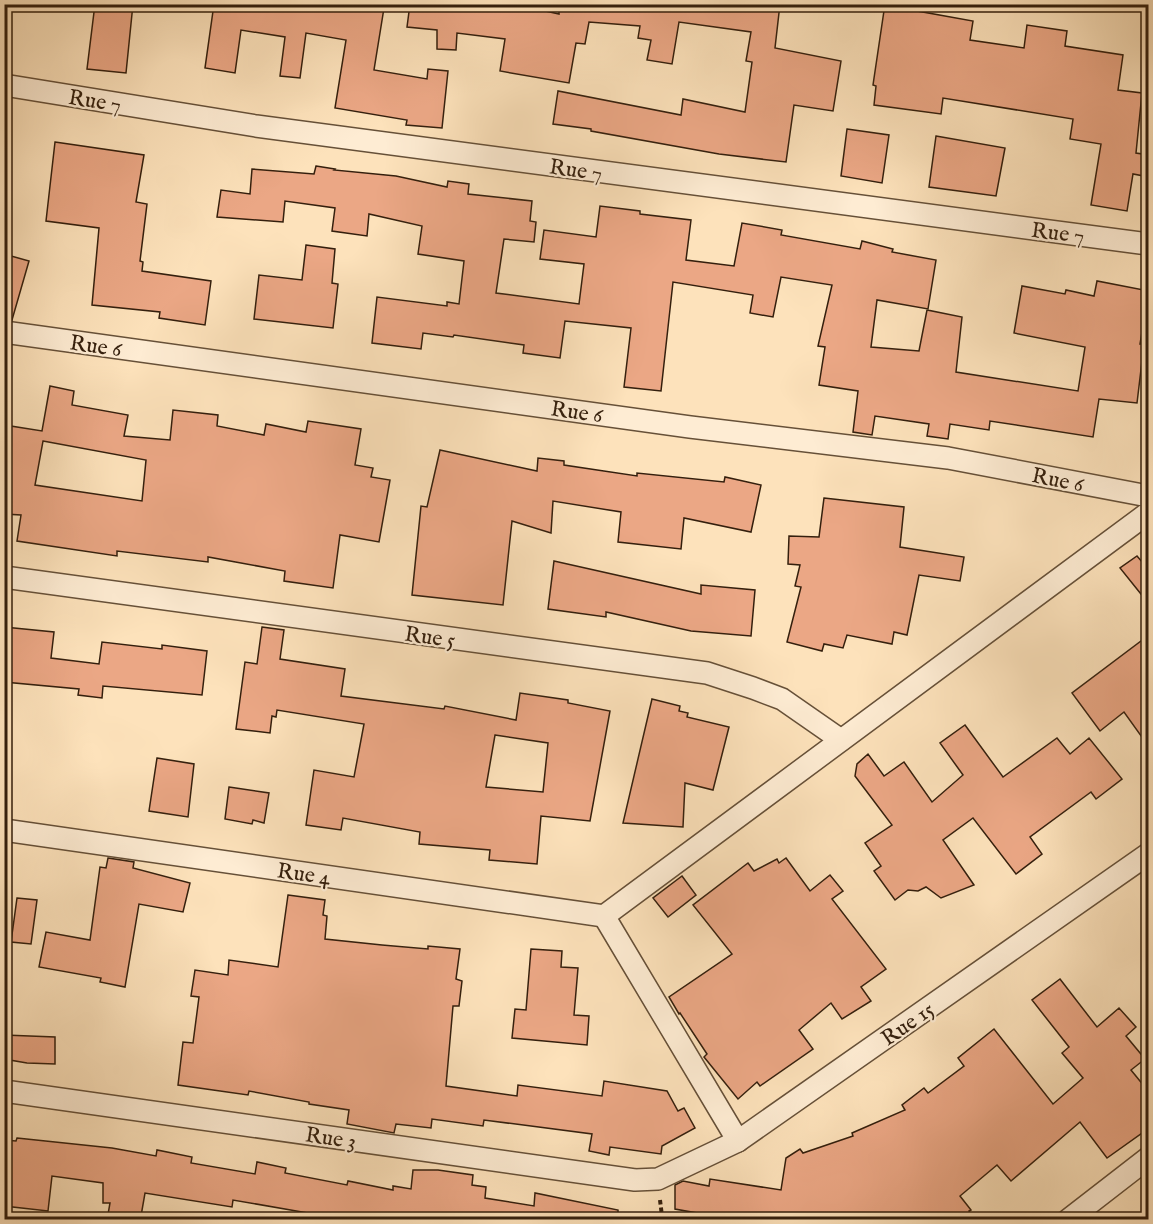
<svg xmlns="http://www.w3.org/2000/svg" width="1153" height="1224" font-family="'IM FELL English',serif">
  <rect width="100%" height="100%" fill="#fde2bb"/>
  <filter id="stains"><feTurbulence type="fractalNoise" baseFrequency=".00333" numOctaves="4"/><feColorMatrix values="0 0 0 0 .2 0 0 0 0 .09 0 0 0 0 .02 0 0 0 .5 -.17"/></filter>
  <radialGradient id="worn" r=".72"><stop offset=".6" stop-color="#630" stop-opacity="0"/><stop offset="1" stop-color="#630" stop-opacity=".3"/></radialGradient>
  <!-- building -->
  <g fill="#eba785" stroke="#341f0d" stroke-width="1.5" fill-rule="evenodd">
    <path d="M95,4H133L126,73L87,69Z"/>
    <path d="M214,4H361V6L384,8L374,70L427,79L428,69L448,71L442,128L406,125L407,120L335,108L346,40L306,33L300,78L280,76L285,37L241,30L235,73L205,68Z"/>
    <path d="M410,4H514L559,14V4H780L775,48L841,61L833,111L794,105L786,162L719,154L591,131V129L553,124L558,91L681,115L683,99L745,112L752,62L746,61L751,32L679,22L672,64L647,60L651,40L638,38L640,26L589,22L585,44L576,43L569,83L500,71L505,39L457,33L456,50L437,49V30L407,27Z"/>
    <path d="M885,4H912V10L973,21L970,40L1024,48L1027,25L1067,31L1065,46L1123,55L1118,90L1142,93L1136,153L1149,155V177L1133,174L1127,211L1091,205L1101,144L1070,139L1073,119L943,98L941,114L874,105L876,86L873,85Z"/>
    <path d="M847,129L889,135L882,183L841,176Z"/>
    <path d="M936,136L1005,148L996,196L929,187Z"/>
    <path d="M55,142L144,155L136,202L147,204L140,261L143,262L142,271L211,281L205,325L159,318L160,312L92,305L99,228L46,221Z"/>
    <path d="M316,166L335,169L334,170L396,176L447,187L448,181L469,184L468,194L532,201L530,221L536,222L534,242L504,239L496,293L579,304L584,264L540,259L544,230L596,237L600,206L640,211V214L691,220L686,260L734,266L742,223L782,230L781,235L860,249L862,241L893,249L892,252L936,260L928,309L877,300L871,347L919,351L927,310L962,317L956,372L1078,391L1085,347L1014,333L1022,286L1065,294L1066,290L1094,296L1097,281L1149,291L1140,344H1144L1137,403L1099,399L1093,437L990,421L989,430L950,424L948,439L927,436L929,424L875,416L872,435L853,432L858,391L819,385L825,347L818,346L832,285L781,277L773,317L750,313L753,295L673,282L661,391L624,387L631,328L565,321L560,358L523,353L524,345L454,335L453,337L423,333L421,349L372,343L377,297L447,306V302L459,304L464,261L418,254L422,226L369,214L367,236L332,231L335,208L285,201L283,222L217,217L221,190L250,194L252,169L314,174Z"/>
    <path d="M306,245L335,249L332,283L338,284L333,328L254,319L259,275L302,280Z"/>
    <path d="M4,254L29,261L12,320L4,319Z"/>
    <path d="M50,386L74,391L72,405L128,415L124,436L170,440L173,410L218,415L217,426L264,435L266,424L306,432L308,421L361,429L355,465L373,468L371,477L390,480L379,542L340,535L333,588L284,581L285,571L208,557V562L117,551V556L17,541L21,515L4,514V425L42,431ZM43,441L146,460L142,501L35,485Z"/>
    <path d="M440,450L537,471L538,458L564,461V465L637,476V473L724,482L725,477L761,485L751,532L684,518L681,549L618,542L621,512L553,501L551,533L512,521L503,605L412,595L421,506L427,507Z"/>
    <path d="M824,498L904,507L900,547L964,557L960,581L919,575L907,635L894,632L892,644L847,635L843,648L824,644L822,651L787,642L801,587L795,586L800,565L788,564L789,536L819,537Z"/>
    <path d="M1137,556L1149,570V604L1120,568Z"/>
    <path d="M554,561L701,594V585L755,590L751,636L691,631L606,612V617L548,609Z"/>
    <path d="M4,627L54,632L51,658L99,664L102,642L162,649V645L207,651L202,695L103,686L102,698L78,695L79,689L4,682Z"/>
    <path d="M262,627L284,630L280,659L345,669L341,696L444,709L445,706L516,720L520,693L568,700V703L610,711L590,821L541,816L537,864L489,860L490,850L419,844L420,832L343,818L341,830L306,825L314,770L354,777L364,724L277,710L276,717L272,716L270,733L236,729L245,662L257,664ZM495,735L548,743L543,792L486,787Z"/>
    <path d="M1149,635V747L1124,712L1100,731L1072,693Z"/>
    <path d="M652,699L680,706L679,711L688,713L687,717L729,727L713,790L685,783L683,827L623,823Z"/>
    <path d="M965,725L1003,777L1057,738L1070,754L1089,738L1122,779L1096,799L1091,792L1030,837L1042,854L1016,874L973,818L943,840L974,885L941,898L926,887L918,891L908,890L895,900L874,871L881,866L865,843L892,825L855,776L857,764L868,754L884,776L904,762L932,802L963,775L940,743Z"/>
    <path d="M157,758L194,764L188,817L149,811Z"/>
    <path d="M229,787L269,793L264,823L253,820L252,824L225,819Z"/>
    <path d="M108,858L134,862L133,868L190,883L183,912L139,904L125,987L100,982L101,978L39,967L46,932L90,940L100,867L106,868Z"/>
    <path d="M786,858L810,891L830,875L843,891L832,899L886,969L861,987L871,1001L842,1019L831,1003L799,1030L813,1049L760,1086L757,1082L738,1099L704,1057L707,1054L680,1013L679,1014L669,997L732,954L693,905L748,863L754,871L777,859L779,863Z"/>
    <path d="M682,876L696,895L668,917L653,898Z"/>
    <path d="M288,895L325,900L323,915L327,916L325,939L382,945L428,949V946L460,949L456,979L462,981L459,1006H453L446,1086L517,1096L518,1085L602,1096L604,1081L667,1091L678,1111L684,1108L695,1128L662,1146L661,1154L610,1147L609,1155L589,1151L592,1134L484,1120L483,1126L432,1119L431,1128L396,1124L394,1133L347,1124L349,1110L309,1104V1102L249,1091L248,1095L178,1085L183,1042L193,1043L199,997L191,996L195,970L228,975L229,960L278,967Z"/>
    <path d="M17,898L37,900L31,944L11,942Z"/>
    <path d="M531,949L562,951L561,967L578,968L574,1015L589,1016L587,1045L512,1038L515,1009L526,1010Z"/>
    <path d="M1060,979L1097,1027L1119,1008L1136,1027L1126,1036L1145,1059L1131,1070L1149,1092V1128L1107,1158L1080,1122L1011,1181L997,1165L960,1196L971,1210L969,1211L975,1220H749L703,1213V1214L675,1209V1185L683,1181L709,1186L710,1179L781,1190L786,1158L800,1149L803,1153L853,1136L852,1133L905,1110L902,1105L924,1088L928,1093L964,1066L958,1058L994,1029L1053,1104L1083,1078L1062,1053L1069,1047L1032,1000Z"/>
    <path d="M4,1035L55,1037V1064L27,1063L4,1059Z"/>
    <path d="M17,1138L112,1148L156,1156L157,1150L192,1157L191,1163L255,1174L257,1162L286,1168L285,1173L347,1185L348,1181L393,1190V1186L411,1189L413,1170H438L473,1175L472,1185L486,1187L485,1198L534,1206L535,1193L618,1210V1220H313L314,1214L233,1200L232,1207L145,1193L141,1216L129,1213L128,1220H107L110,1203H103V1183L52,1176L48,1211L4,1206V1140L16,1141Z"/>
  </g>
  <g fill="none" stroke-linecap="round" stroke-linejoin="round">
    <defs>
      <g id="minor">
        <path d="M4,85L256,126L1148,244"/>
        <path d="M4,332L690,427L948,458L1148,496"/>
        <path d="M4,577L707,673L753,688L782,699L841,740"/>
        <path d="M4,830L604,916"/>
        <path d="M604,916L1148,513"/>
        <path d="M604,916L738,1141"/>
        <path d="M4,1091L635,1180L658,1179L738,1141L1148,854"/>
        <path d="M1068,1220L1148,1158"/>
      </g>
    </defs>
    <!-- minor casing -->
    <use href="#minor" stroke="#665038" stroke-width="24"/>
    <!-- path -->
    <path stroke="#341f0d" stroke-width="4" stroke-dasharray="4.5 3" stroke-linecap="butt" d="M660,1200L662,1216L671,1220"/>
    <!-- minor -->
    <use href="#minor" stroke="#feecd3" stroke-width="21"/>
  </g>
  <g text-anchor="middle" stroke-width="4.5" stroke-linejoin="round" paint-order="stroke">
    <!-- street labels -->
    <g font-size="22" fill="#341f0d" stroke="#feecd3">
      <text transform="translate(95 100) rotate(9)" y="8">Rue 7</text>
      <text transform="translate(576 169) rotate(8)" y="8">Rue 7</text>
      <text transform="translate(1058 232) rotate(7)" y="8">Rue 7</text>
      <text transform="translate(96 345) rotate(8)" y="8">Rue 6</text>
      <text transform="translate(577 411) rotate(8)" y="8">Rue 6</text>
      <text transform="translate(1058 479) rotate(11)" y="8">Rue 6</text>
      <text transform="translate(430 636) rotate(8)" y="8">Rue 5</text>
      <text transform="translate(304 873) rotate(8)" y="8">Rue 4</text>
      <text transform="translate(907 1023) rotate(-35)" y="8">Rue 15</text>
      <text transform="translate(331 1137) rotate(8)" y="8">Rue 3</text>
    </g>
  </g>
  <!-- margin -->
  <rect width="1153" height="1224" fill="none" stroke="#fde2bb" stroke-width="24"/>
  <rect x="6" y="6" width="1141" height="1212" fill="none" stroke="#341f0d" stroke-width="3"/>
  <rect x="12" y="12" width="1129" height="1200" fill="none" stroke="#341f0d" stroke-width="1.5"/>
  <rect width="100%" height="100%" filter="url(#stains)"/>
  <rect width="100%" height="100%" fill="url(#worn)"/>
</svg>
